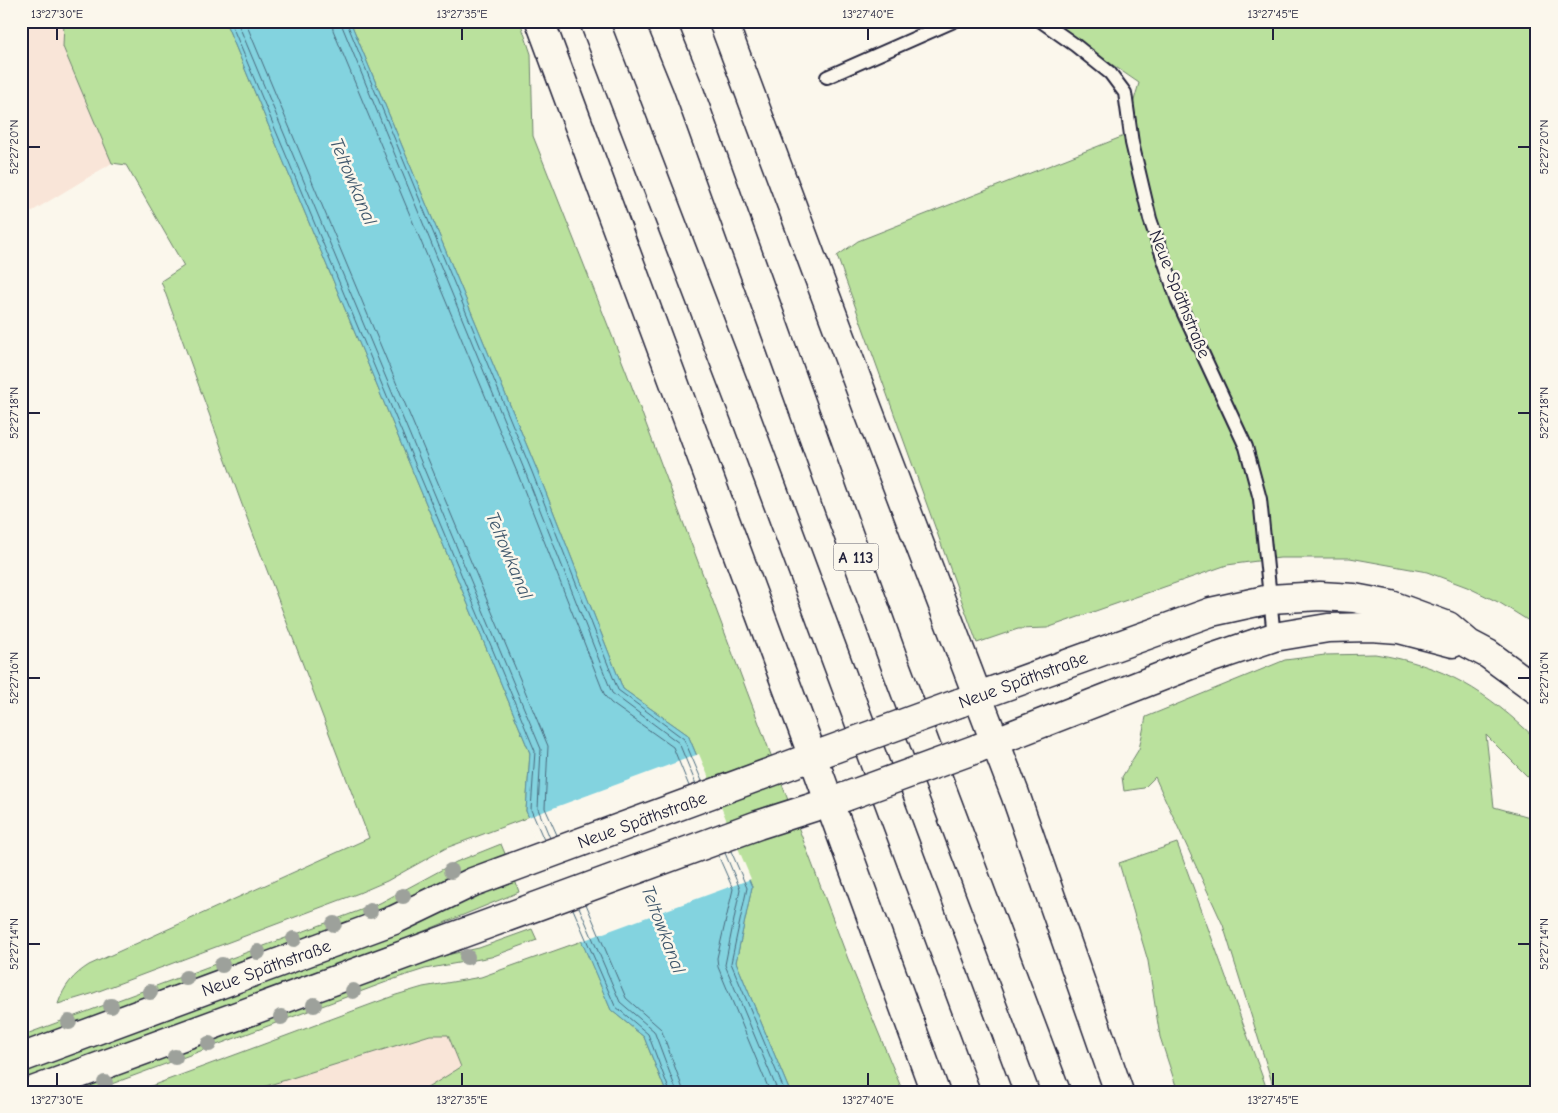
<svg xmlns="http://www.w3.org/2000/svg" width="1558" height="1113" font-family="'Comic Neue',sans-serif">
  <rect width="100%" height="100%" fill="#fbf7ec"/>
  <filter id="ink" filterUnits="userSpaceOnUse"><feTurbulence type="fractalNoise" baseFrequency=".02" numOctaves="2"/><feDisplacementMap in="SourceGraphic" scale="10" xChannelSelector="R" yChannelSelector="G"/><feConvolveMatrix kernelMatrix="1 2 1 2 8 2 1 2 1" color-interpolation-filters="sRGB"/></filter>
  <g filter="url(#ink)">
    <!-- built -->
    <g fill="#f9e5d8">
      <path d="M21,21H64L63,47L112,163L21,218Z"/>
      <path d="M430,1035H448L461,1067L422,1092H247Z"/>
    </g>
    <!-- green -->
    <g fill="#bae19d" stroke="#6e826c">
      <path d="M64,21H225L530,753L526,811L529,817L446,848L387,881L359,893L91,994L58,1004C64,986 73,975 89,965L369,838L241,502L161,281L184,266L126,165L112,163L63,47Z"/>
      <path d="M350,21H520L531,54L533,136L626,371L848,959L903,1092H790L736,962L752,887L688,735L623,689L537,470Z"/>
      <path d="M1049,21H1537V626L1500,603L1467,587L1427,572L1350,558H1280L1227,565L1047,628L1018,629L977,643L837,256L858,241L1124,136L1139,83Z"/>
      <path d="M1375,654C1445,665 1486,691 1537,740V796L1529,778L1486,735L1494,807L1537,819V1092H1275L1223,925L1155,777L1144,788L1124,791L1122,777L1139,749L1146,717L1285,660L1325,655Z"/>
      <path d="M1177,843L1268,1092H1178L1160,1037L1148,961L1119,863Z"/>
      <path d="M501,844L506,856L444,880L391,907L21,1044V1036L380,903L456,862Z"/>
      <path d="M515,880L519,892L405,939L21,1081V1071L394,934L472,895Z"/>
      <path d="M532,929L537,940L491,957L425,969L400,977L90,1092H67L428,959L479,948Z"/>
      <path d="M582,941L611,1010L644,1037L666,1092H421L461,1067L448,1035H430L247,1092H135L396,995L423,987L481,977Z"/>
    </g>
    <!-- water -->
    <path fill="#83d3df" stroke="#5c8c9d" d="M225,21H350L537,470L623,689L688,735L752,887L736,962L790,1092H666L644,1037L611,1010L526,811L530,753Z"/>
    <!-- pier -->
    <path fill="#fbf7ec" d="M699,754L751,879L579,942L526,818Z"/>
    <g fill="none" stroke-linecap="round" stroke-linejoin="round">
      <!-- shore -->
      <g stroke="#49697d" stroke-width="1">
        <path d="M230,21L535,751L531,810L544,840"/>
        <path d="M237,21L541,749L538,809L550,838"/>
        <path d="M245,21L548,746L545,808L557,835"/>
        <path d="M332,21L333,30L519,477L605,696L611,703L673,747L689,786"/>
        <path d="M340,21L526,474L612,693L679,743L696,784"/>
        <path d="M346,21L532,472L618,690L684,739L702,781"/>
        <path d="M731,851L747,888L731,963L785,1092"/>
        <path d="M725,853L740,889L725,965L778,1092"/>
        <path d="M718,855L733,889L717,958L718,967L770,1092"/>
        <path d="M586,904L626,998L661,1029L684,1092"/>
        <path d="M579,907L620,1002L654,1031L677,1092"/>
        <path d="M573,909L615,1006L648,1034L670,1092"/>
      </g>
      <defs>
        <g id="lane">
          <path d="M1041,21L1075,45L1110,73L1125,93L1132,143L1150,219L1178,301L1246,447L1260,499L1274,637"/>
          <path d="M827,77L954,21"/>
        </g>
        <g id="secondary">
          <path d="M959,703L1211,612L1270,599L1320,596L1354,598L1391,605L1448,626L1469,644L1488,654L1537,690"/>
          <path d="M976,749L1191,665L1274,637L1328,628L1371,627L1399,629L1453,643"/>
          <path d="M21,1058L394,920L473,882L825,752"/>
          <path d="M30,1092L758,825L842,798"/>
        </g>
        <g id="highway">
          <path d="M540,21L813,757L935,1092"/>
          <path d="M594,21L744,412L997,1092"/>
          <path d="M661,21L687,85L896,667L1056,1092"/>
          <path d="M723,21L869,412L1015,794L1119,1092"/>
        </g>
      </defs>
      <!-- lane casing -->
      <use href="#lane" stroke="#22223b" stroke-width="16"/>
      <!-- secondary casing -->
      <use href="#secondary" stroke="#22223b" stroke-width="31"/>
      <!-- highway casing -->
      <use href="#highway" stroke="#22223b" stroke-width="31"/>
      <!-- lane -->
      <use href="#lane" stroke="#fbf7ec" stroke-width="12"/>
      <!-- secondary -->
      <use href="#secondary" stroke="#fbf7ec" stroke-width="28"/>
      <!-- highway -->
      <use href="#highway" stroke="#fbf7ec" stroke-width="28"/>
      <defs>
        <g id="secondary-bridge">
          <path d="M825,752L959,703"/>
          <path d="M842,798L976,749"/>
        </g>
      </defs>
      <!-- secondary-bridge casing -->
      <use href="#secondary-bridge" stroke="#22223b" stroke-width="31" stroke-linecap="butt"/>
      <!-- secondary-bridge -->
      <use href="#secondary-bridge" stroke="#fbf7ec" stroke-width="28"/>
    </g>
    <!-- trees -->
    <g fill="#9da19b">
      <circle cx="451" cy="871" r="8"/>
      <circle cx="403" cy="896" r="8"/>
      <circle cx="370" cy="911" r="8"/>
      <circle cx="334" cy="924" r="8"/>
      <circle cx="294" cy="939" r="8"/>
      <circle cx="258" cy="952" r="8"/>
      <circle cx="467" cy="957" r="8"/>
      <circle cx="222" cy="965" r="8"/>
      <circle cx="186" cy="978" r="8"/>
      <circle cx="353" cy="991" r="8"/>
      <circle cx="150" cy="992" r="8"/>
      <circle cx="314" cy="1005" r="8"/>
      <circle cx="111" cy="1006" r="8"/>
      <circle cx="281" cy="1017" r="8"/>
      <circle cx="69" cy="1022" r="8"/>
      <circle cx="209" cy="1044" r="8"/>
      <circle cx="175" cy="1057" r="8"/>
      <circle cx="105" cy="1083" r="8"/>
    </g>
  </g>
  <!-- ticks -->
  <path fill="none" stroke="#22223b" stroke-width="2" d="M57,28V40M462,28V40M868,28V40M1273,28V40M28,147H40M1518,147H1530M28,413H40M1518,413H1530M28,678H40M1518,678H1530M28,944H40M1518,944H1530M57,1073V1086M462,1073V1086M868,1073V1086M1273,1073V1086"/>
  <g text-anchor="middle" stroke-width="5" stroke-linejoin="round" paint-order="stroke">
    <!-- shield labels -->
    <rect fill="#fbf7ec" stroke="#636270" stroke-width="1" x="833.5" y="543.5" width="45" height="27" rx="4"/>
    <g font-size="16" font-weight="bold" fill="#22223b">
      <text x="856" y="563">A 113</text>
    </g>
    <!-- street labels -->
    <g font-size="18" fill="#22223b" stroke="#fbf7ec">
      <text transform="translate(1180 294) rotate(68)" y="6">Neue Späthstraße</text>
      <text transform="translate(1023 680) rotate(-20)" y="6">Neue Späthstraße</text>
      <text transform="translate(642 820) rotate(-20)" y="6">Neue Späthstraße</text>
      <text transform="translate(266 968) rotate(-20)" y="6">Neue Späthstraße</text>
    </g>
    <!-- water labels -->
    <g font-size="19" font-style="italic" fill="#3f576c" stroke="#fbf7ec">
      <text transform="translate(354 181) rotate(67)" y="7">Teltowkanal</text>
      <text transform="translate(510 555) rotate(67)" y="7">Teltowkanal</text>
      <text transform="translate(664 929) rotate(69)" y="7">Teltowkanal</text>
    </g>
  </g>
  <!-- margin -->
  <rect width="1558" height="1113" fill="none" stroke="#fbf7ec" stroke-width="55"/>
  <rect x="28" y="28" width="1502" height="1058" fill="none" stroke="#22223b" stroke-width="2"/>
  <g font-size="12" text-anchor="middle" fill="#22223b">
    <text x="57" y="18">13°27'30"E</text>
    <text x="462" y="18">13°27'35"E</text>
    <text x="868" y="18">13°27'40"E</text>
    <text x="1273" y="18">13°27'45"E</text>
    <text transform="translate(14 147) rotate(-90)" y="4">52°27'20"N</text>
    <text transform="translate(1544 147) rotate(-90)" y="4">52°27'20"N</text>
    <text transform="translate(14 413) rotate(-90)" y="4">52°27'18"N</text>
    <text transform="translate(1544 413) rotate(-90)" y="4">52°27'18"N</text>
    <text transform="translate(14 678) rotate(-90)" y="4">52°27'16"N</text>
    <text transform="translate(1544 678) rotate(-90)" y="4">52°27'16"N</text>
    <text transform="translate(14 944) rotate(-90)" y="4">52°27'14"N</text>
    <text transform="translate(1544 944) rotate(-90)" y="4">52°27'14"N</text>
    <text x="57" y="1104">13°27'30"E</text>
    <text x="462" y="1104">13°27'35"E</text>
    <text x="868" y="1104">13°27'40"E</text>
    <text x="1273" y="1104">13°27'45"E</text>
  </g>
</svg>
